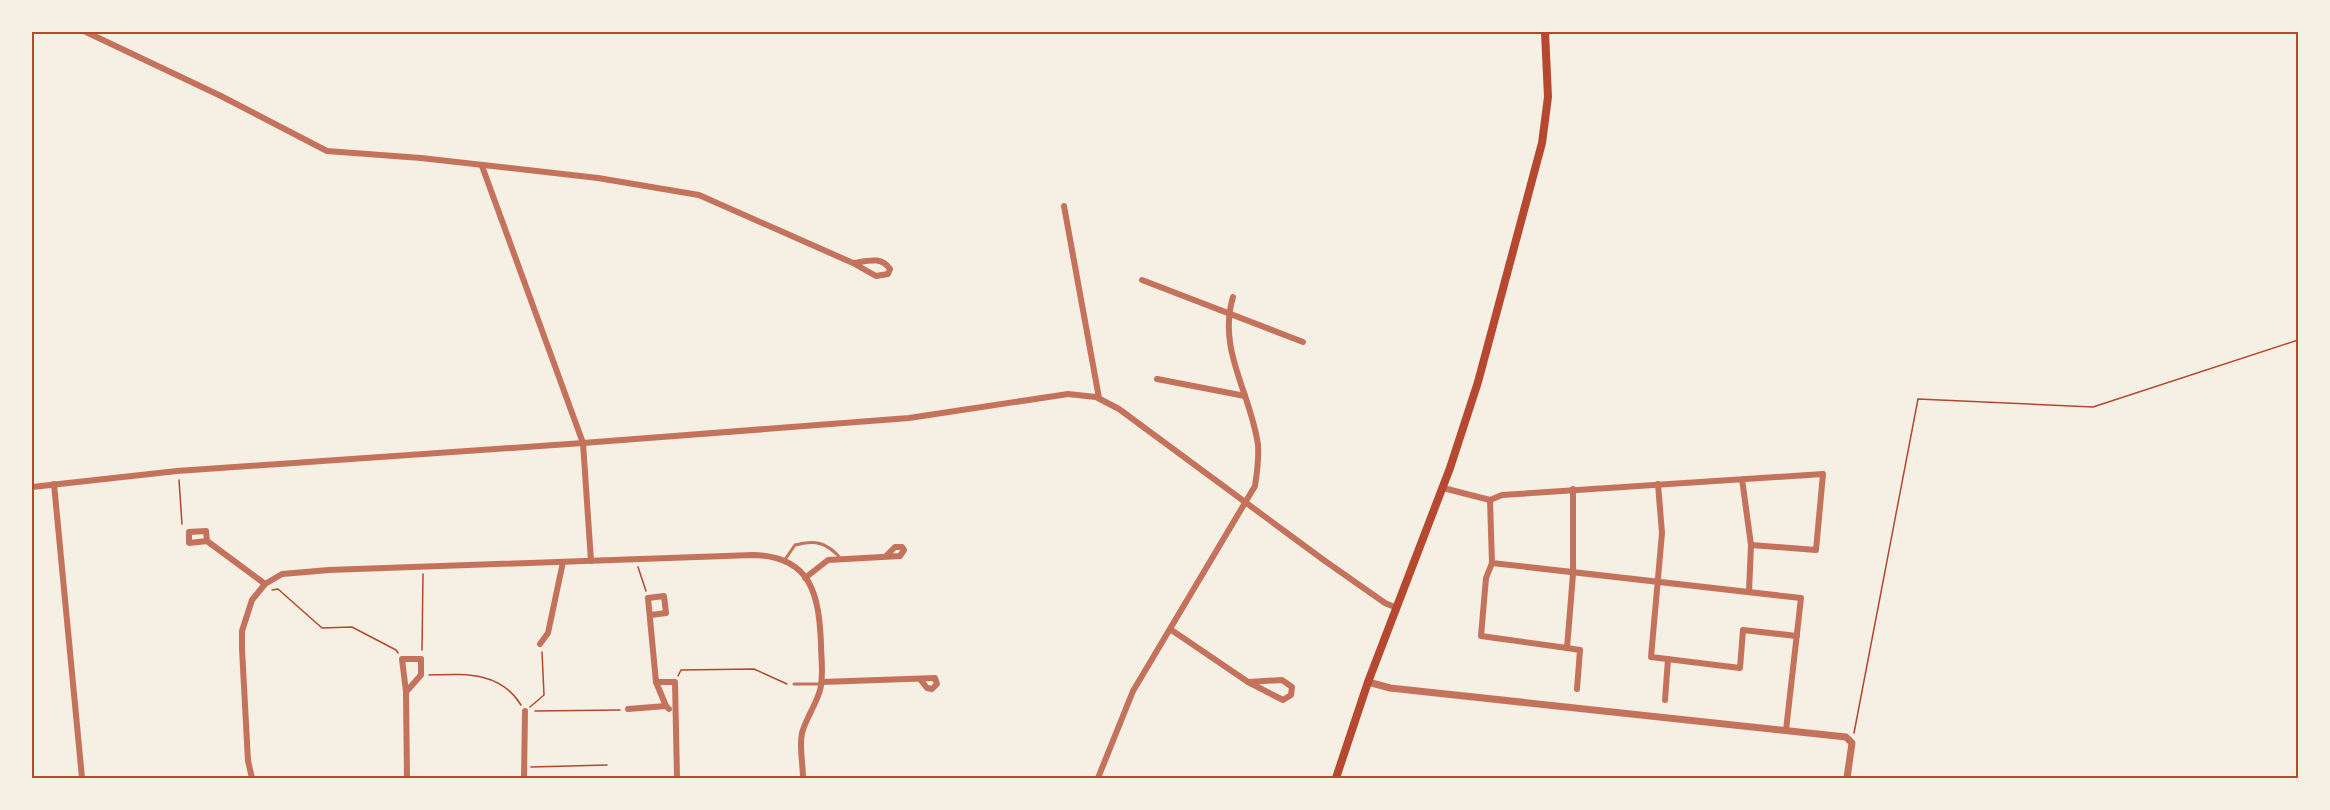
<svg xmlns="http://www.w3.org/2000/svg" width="2330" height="810" font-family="'Fira Sans Condensed',sans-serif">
  <rect width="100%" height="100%" fill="#f6efe4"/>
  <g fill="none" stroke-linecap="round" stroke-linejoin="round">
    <!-- path -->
    <g stroke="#b5482f" stroke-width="1.5">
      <path d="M179,480L182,524"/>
      <path d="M638,567L646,591"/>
      <path d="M272,590L278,589L322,628L352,627L396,650L398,653"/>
      <path d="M422,650L423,574"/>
      <path d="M429,675C465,674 500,671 521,705"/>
      <path d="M678,676L681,670L754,669L787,684"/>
      <path d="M530,707L544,695L542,652"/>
      <path d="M535,711L620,710"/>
      <path d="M1854,733L1918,399L2093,407L2298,340"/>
      <path d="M531,767L607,765"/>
    </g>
    <!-- service -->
    <g stroke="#c5725c" stroke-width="3">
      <path d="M784,561L795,545C815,539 828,543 841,559"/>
      <path d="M794,684H821"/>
    </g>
    <!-- minor -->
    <g stroke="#c5725c" stroke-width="6">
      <path d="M86,32L221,96L327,151L421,158L598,178L699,195L853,263L876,276L888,274L890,269C881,256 868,261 853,263"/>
      <path d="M482,166L583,443L591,561"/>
      <path d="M1064,206L1099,398"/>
      <path d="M1142,280L1303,342"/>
      <path d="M1157,379L1245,396"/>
      <path d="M54,484L82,778"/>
      <path d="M1658,484L1662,533L1651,657L1740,668L1743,630L1797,636"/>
      <path d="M32,487L177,471L583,443L909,418L1068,394L1096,397L1119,409L1325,561L1385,603L1397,608"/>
      <path d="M1443,488L1490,500L1492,563L1801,598L1786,730"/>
      <path d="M1490,500L1502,495L1823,474L1816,550L1751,545L1742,479"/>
      <path d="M207,541L189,543V532L206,531L207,541L265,584"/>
      <path d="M1492,563L1486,578L1481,636L1567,648L1573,574V489"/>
      <path d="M805,578L828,560L900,556L904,550L902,547H895L886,556"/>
      <path d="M1749,592L1751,545"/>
      <path d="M651,615L666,613L664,596L648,598L656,682L666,706"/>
      <path d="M1170,629L1248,682L1283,700L1291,695L1292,687L1282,680L1248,682"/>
      <path d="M540,644L548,633L563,562"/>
      <path d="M1567,648L1580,650L1577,689"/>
      <path d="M656,682H675L677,778"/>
      <path d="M822,682L935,678L937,684L932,689L927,688L920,679"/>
      <path d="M406,692L421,675V659H402L406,692L407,778"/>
      <path d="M1665,700L1668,659"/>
      <path d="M628,709L666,706L669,709"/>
      <path d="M252,778L248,761L242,649V631L252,600L265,584L282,574L329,570L753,555C812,556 819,596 821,644C821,659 824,676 820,690C816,705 806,718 802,733C799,747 803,764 803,778"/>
      <path d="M524,778L525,711"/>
      <path d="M1098,778L1133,691L1255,486C1257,473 1259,458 1258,445C1251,393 1217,350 1233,297"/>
    </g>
    <!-- tertiary -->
    <path stroke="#c5725c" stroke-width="7" d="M1368,682L1390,688L1846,737L1852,743L1847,778"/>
    <!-- secondary -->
    <path stroke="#b5482f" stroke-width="8" d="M1336,778L1368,682L1450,468L1478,382L1542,143L1548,97L1545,32"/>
  </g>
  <!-- border -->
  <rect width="2330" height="810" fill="none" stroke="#f6efe4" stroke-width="66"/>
  <rect x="33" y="33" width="2264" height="744" fill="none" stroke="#b5482f" stroke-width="2"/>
</svg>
